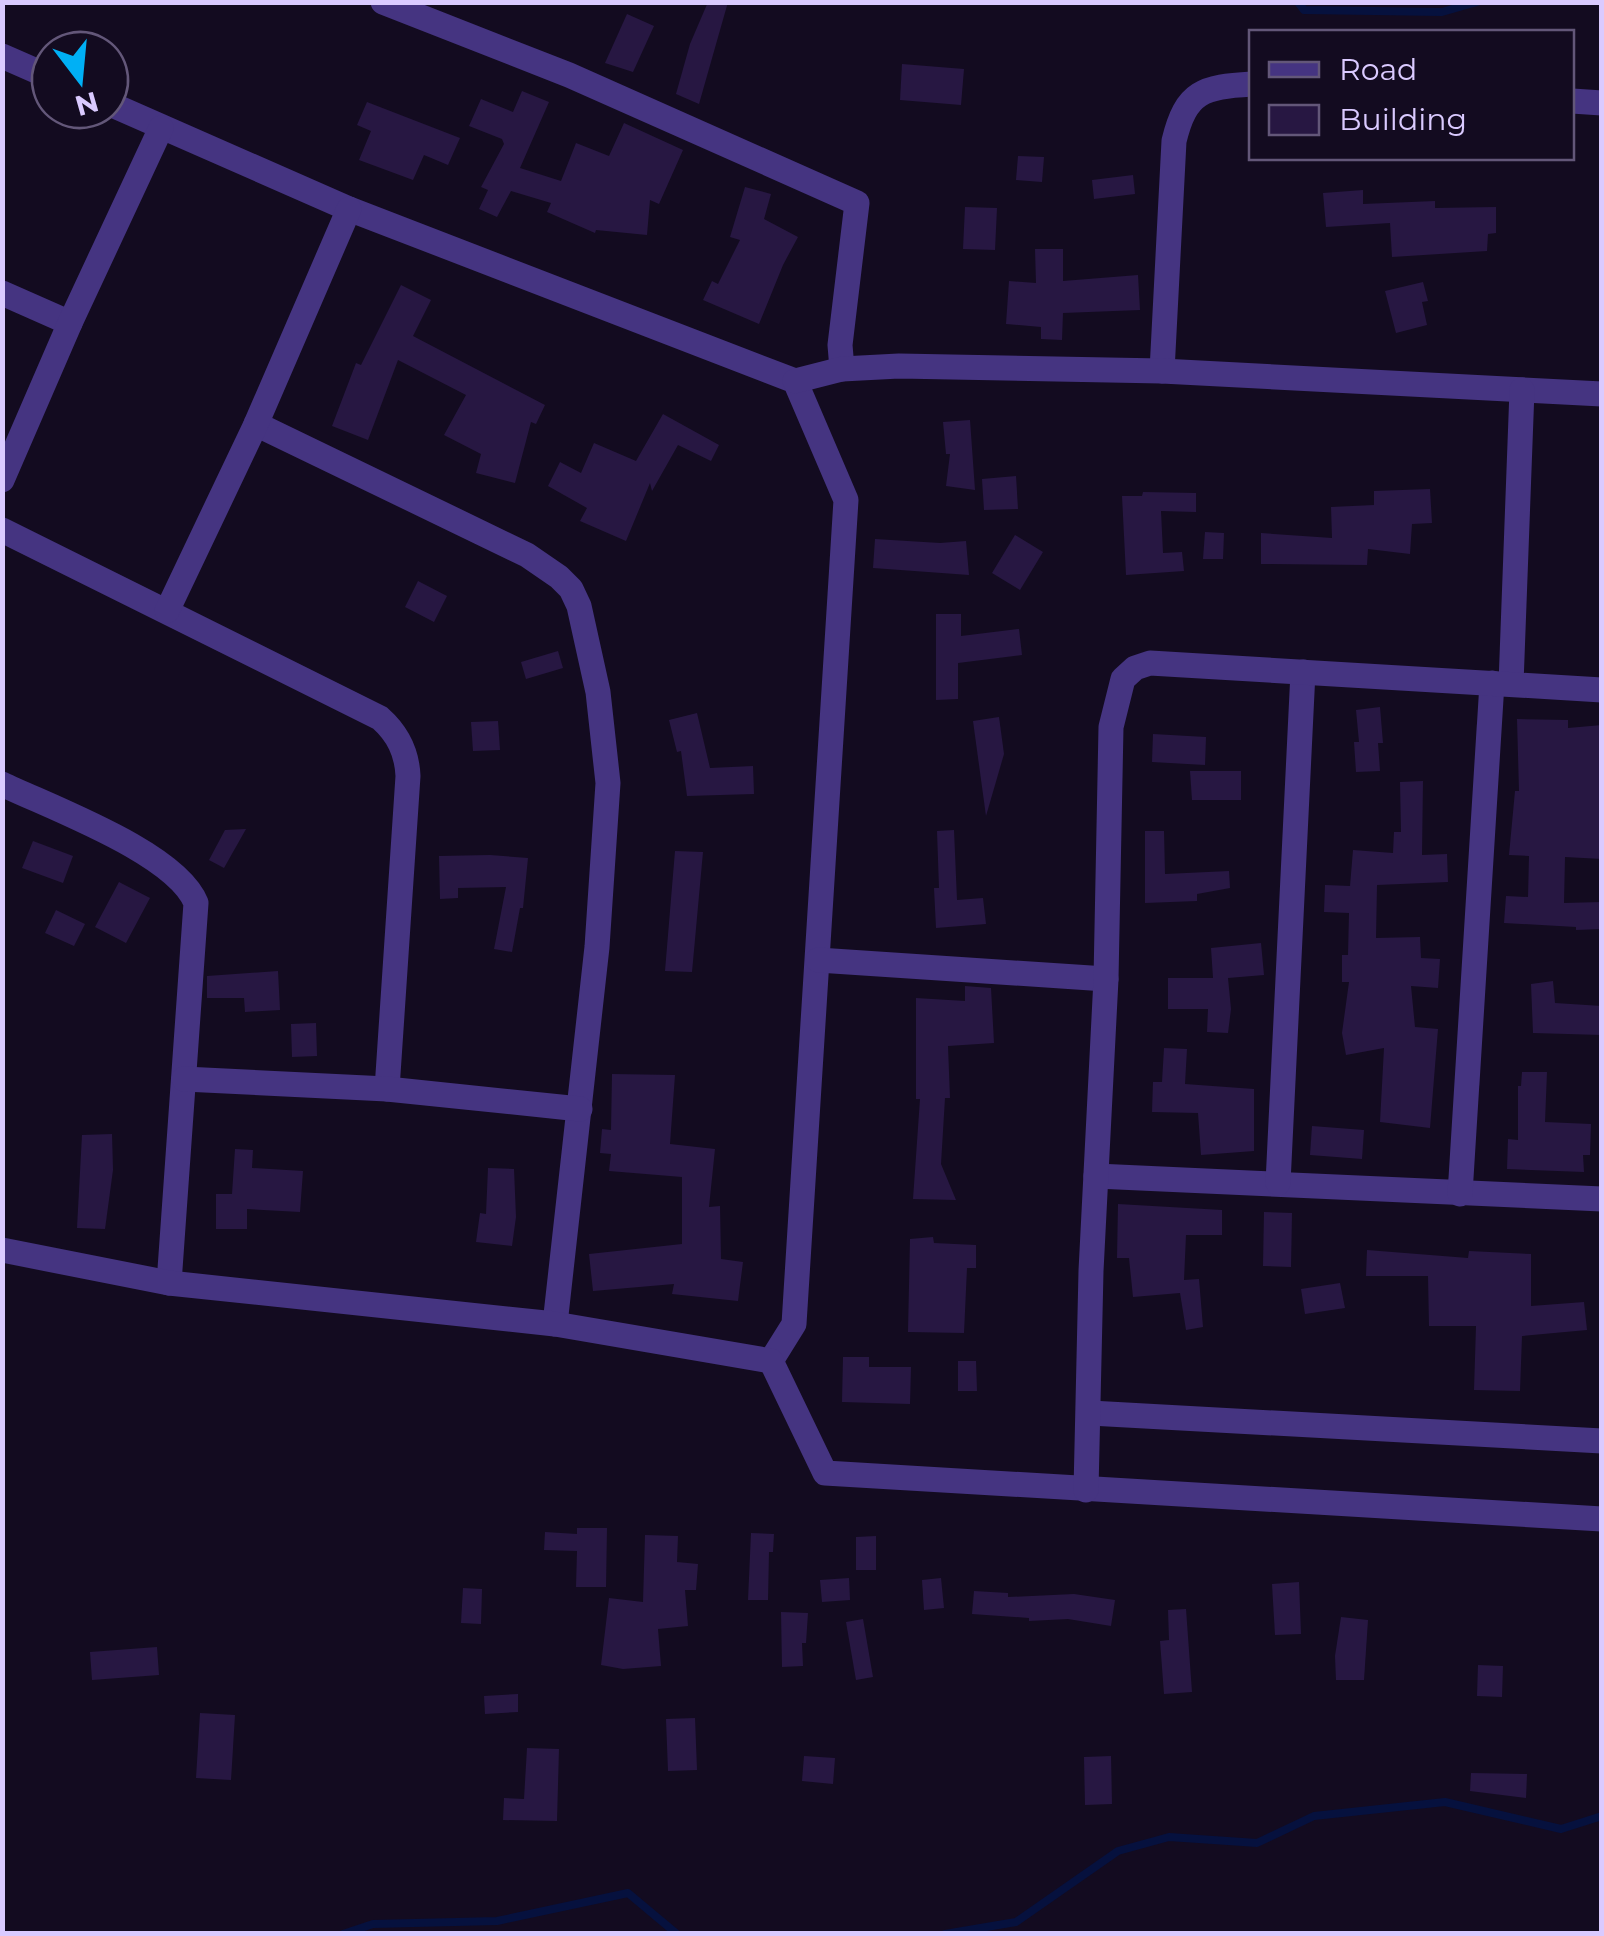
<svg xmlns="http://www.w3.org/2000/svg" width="1604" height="1936" font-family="Montserrat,sans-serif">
  <rect width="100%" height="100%" fill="#130b20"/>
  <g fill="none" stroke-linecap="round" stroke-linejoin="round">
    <!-- stream -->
    <g stroke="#06113e" stroke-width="8">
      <path d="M1298,2L1304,10L1442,12L1477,2"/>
      <path d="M343,1934L373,1924L497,1921L628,1893L677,1934"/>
      <path d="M945,1934L1016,1922L1118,1851L1169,1837L1257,1843L1314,1816L1445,1802L1561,1829L1602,1816"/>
    </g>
  </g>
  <!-- building -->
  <g fill="#271742">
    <path d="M708,2H728L699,104L676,94L690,44Z"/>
    <path d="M627,14L654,26L633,72L605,63Z"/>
    <path d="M902,64L964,69L961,105L900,100Z"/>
    <path d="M522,91L549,102L520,168L561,181L576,143L609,156L624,123L683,150L659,204L650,200L647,235L596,230L595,233L547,212L551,203L511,191L497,217L479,209L488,190L481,187L504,144L502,139L469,126L481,99L513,112Z"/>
    <path d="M367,102L460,138L448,165L424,155L413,180L359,160L371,131L357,125Z"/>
    <path d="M1018,156L1044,157L1042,182L1016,180Z"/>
    <path d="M1133,175L1135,194L1094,199L1092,180Z"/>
    <path d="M745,187L771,194L764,219L798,237L783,265L759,324L703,300L712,281L718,284L740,240L730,237Z"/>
    <path d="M1363,190V204L1435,201V208L1496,207V233L1488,234L1487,251L1392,257L1390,223L1326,227L1323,193Z"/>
    <path d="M965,207L997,208L995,250L963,249Z"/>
    <path d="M1035,249H1063V281L1138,275L1140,310L1063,313L1062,340L1041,339V327L1006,324L1009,281L1036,283Z"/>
    <path d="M1423,282L1428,301L1422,302L1427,325L1396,333L1385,291Z"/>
    <path d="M401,285L431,300L413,336L545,405L536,424L531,422L515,483L476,473L481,454L444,435L466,395L398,360L368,440L332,426L356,363L361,365Z"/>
    <path d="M663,414L719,445L711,461L678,445L652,491L650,483L626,541L580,521L587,508L548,486L560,462L581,473L594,443L636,461Z"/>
    <path d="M970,420L975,490L946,486L950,454H946L943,422Z"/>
    <path d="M1016,476L1018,509L984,510L982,479Z"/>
    <path d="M1430,489L1432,523L1412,524L1410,554L1368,549L1367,565L1261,564V533L1332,538L1331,507L1374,505V491Z"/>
    <path d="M1143,492L1196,493V512L1161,511L1163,553L1182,552L1184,571L1126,575L1122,496H1142Z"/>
    <path d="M1205,532L1224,533L1223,559H1203Z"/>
    <path d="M1015,535L1043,552L1020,590L992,573Z"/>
    <path d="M875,539L940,543L966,541L969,575L873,568Z"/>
    <path d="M418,581L447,596L434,622L405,607Z"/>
    <path d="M936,614H961V636L1019,629L1022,655L958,663V699L936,700Z"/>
    <path d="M558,651L563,668L526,679L521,662Z"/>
    <path d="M1380,707L1383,743H1378L1380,771L1356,772L1354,742H1359L1356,710Z"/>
    <path d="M697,713L710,768L753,766L754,794L687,796L681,751L677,752L669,720Z"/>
    <path d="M999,717L1004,754L986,816L973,721Z"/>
    <path d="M1517,719L1568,720V728L1602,725V859L1565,857L1564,903L1602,902V929L1576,930V927L1504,923L1506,896L1528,897L1529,856L1509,855L1515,791H1519Z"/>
    <path d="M498,721L500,750L473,751L471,722Z"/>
    <path d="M1153,734L1206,737L1205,765L1152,762Z"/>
    <path d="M1190,771H1241V800H1192Z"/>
    <path d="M1423,781L1422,855L1447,854L1448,882L1377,885L1376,938L1420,937L1421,958L1440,959L1438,988L1411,986L1415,1027L1438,1029L1430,1128L1380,1122L1384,1048L1346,1055L1342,1033L1349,982H1342V955H1348L1349,913L1324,912L1325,885L1350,886L1353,850L1393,853L1394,832H1401L1400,782Z"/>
    <path d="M246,829L224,868L209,860L225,830Z"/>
    <path d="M954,830L957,900L983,898L986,924L936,928L934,888H939L937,831Z"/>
    <path d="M1145,831H1164L1165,874L1229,871L1230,888L1197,894V901L1145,903Z"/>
    <path d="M33,841L73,856L63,883L22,868Z"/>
    <path d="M675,851L703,852L692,972L665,971Z"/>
    <path d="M490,855L528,858L523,908H520L512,952L494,949L506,887L458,888V898L440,899L439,856Z"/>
    <path d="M119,882L150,898L126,943L95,927Z"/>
    <path d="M56,910L85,924L74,946L45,933Z"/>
    <path d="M1261,943L1264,975L1228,978L1231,1009L1228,1033L1207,1032L1208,1009H1168V978H1213L1211,948Z"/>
    <path d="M278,971L280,1010L245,1012L244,998H207V976Z"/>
    <path d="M1553,981L1555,1003L1602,1006V1035L1533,1033L1531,984Z"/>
    <path d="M965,986L991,988L994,1043L948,1046L950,1098H945L941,1164L956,1200L913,1199L920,1099H916V998L965,1001Z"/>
    <path d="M316,1023L317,1056L292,1057L291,1024Z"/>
    <path d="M1164,1048L1187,1049L1185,1084L1254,1089V1151L1201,1155L1198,1113L1152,1112L1153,1082H1162Z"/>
    <path d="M1522,1072H1547L1545,1122L1591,1124L1590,1155H1583L1584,1172L1507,1169L1508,1139L1518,1140V1086H1521Z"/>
    <path d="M612,1074L675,1075L670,1144L715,1149L709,1207L720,1206L721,1259L743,1262L738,1301L672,1294L674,1284L593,1291L589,1254L682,1244V1177L609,1171L611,1154L600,1153L602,1129L611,1130Z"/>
    <path d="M1312,1126L1364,1130L1362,1159L1310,1155Z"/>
    <path d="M112,1134L113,1170L105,1229L77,1228L82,1135Z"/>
    <path d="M235,1149L253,1150L252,1168L303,1171L300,1212L247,1209V1229H216V1194H232Z"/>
    <path d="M488,1168L514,1169L516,1217L512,1246L476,1242L480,1213L486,1214Z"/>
    <path d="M1118,1204L1222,1210V1235H1186L1184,1280L1199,1279L1203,1327L1186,1330L1180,1293L1133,1297L1129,1258H1117Z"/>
    <path d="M1264,1212L1292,1213L1291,1267L1263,1266Z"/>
    <path d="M933,1237L934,1243L976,1245V1268H967L964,1333L908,1332L910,1239Z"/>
    <path d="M1367,1250L1468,1258L1469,1251L1531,1254V1306L1584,1302L1587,1330L1522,1336L1520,1391L1474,1390L1476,1326H1429L1428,1276H1366Z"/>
    <path d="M1340,1283L1345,1308L1305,1314L1301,1289Z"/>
    <path d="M843,1357H869V1367H911L910,1404L842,1402Z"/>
    <path d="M958,1361H976L977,1391H958Z"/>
    <path d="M577,1528H607L606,1587H576L577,1551L544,1550L545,1532L577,1534Z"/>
    <path d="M751,1533L774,1534L773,1552H769L768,1600H748Z"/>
    <path d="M645,1535L678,1536L677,1562L698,1564L696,1590H685L688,1626L658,1629L661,1666L623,1669L601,1665L609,1598L643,1602Z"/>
    <path d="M876,1536V1570H856V1537Z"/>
    <path d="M849,1578L850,1600L822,1602L820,1580Z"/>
    <path d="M941,1578L944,1608L924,1610L922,1580Z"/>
    <path d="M1299,1582L1301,1634L1275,1635L1272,1584Z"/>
    <path d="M463,1588L482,1589L481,1624L461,1623Z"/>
    <path d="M974,1591L1008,1593V1597L1074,1594L1115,1600L1111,1626L1068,1619L1029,1621V1618L972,1614Z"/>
    <path d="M1186,1609L1192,1692L1164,1694L1160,1641L1169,1640L1168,1610Z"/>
    <path d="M781,1612L808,1613L806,1643H802L803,1666L782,1667Z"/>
    <path d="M1341,1617L1368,1620L1364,1680H1336L1335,1656Z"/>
    <path d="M863,1619L873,1677L856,1680L846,1622Z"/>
    <path d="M157,1647L159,1675L92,1680L90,1652Z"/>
    <path d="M1478,1665L1503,1666L1502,1697L1477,1696Z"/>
    <path d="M518,1694V1712L485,1714L484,1696Z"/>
    <path d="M200,1713L235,1715L231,1780L196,1778Z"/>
    <path d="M695,1718L697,1770L668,1771L666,1719Z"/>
    <path d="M527,1748L559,1749L557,1821L503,1820L504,1798L524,1799Z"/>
    <path d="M804,1756L835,1758L833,1784L802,1781Z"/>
    <path d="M1111,1756L1112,1804L1085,1805L1084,1757Z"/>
    <path d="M1471,1773L1527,1774L1526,1798L1470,1791Z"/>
  </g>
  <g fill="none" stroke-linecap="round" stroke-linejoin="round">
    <!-- minor -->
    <g stroke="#453481" stroke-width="25">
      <path d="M383,2L569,75L857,203L840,345L842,369"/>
      <path d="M2,56L50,77"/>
      <path d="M1572,101L1602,103"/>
      <path d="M110,104L349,209L795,381L846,500L794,1324L771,1361"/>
      <path d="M2,293L70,323"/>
      <path d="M1162,371L1174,141C1186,91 1203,87 1252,84"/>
      <path d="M795,381L842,369L899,366L1162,371L1602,394"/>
      <path d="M256,424L527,555L559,577L571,589L579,606L598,692L608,783L597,947L555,1324"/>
      <path d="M2,480L70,323L161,128"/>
      <path d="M2,530L380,718C398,734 407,752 408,776L387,1089"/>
      <path d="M167,611L256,424L349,209"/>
      <path d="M1511,684L1522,390"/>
      <path d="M2,784C52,808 176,853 196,903L169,1283"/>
      <path d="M818,960L1106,979"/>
      <path d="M184,1079L387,1089L580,1109"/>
      <path d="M1096,1176L1602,1199"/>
      <path d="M1278,1183L1303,672"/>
      <path d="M1460,1194L1492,683"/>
      <path d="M2,1250L169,1283L555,1324L771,1361L825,1473L1602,1519"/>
      <path d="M1090,1413L1602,1441"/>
      <path d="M1086,1490L1091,1271L1106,979L1111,727L1123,679L1135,668L1150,663L1602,690"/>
    </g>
  </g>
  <!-- border -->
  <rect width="1604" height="1936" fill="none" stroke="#dacaff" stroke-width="10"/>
  <!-- legend -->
  <rect x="1249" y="30" width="325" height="130" fill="#130b20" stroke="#635779" stroke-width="2.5"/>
  <rect x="1269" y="62" width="50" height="15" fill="#453481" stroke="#635779" stroke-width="2.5"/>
  <text x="1339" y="80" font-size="30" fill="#dacaff">Road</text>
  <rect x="1269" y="105" width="50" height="30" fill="#271742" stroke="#635779" stroke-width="2.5"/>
  <text x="1339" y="130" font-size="30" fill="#dacaff">Building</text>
  <!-- north arrow -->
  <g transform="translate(80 80) rotate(164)"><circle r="48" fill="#130b20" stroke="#635779" stroke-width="2.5"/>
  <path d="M0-8L18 38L0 25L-18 38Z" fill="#00b0f5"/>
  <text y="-15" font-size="28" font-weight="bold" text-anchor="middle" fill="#dacaff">N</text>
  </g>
</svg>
